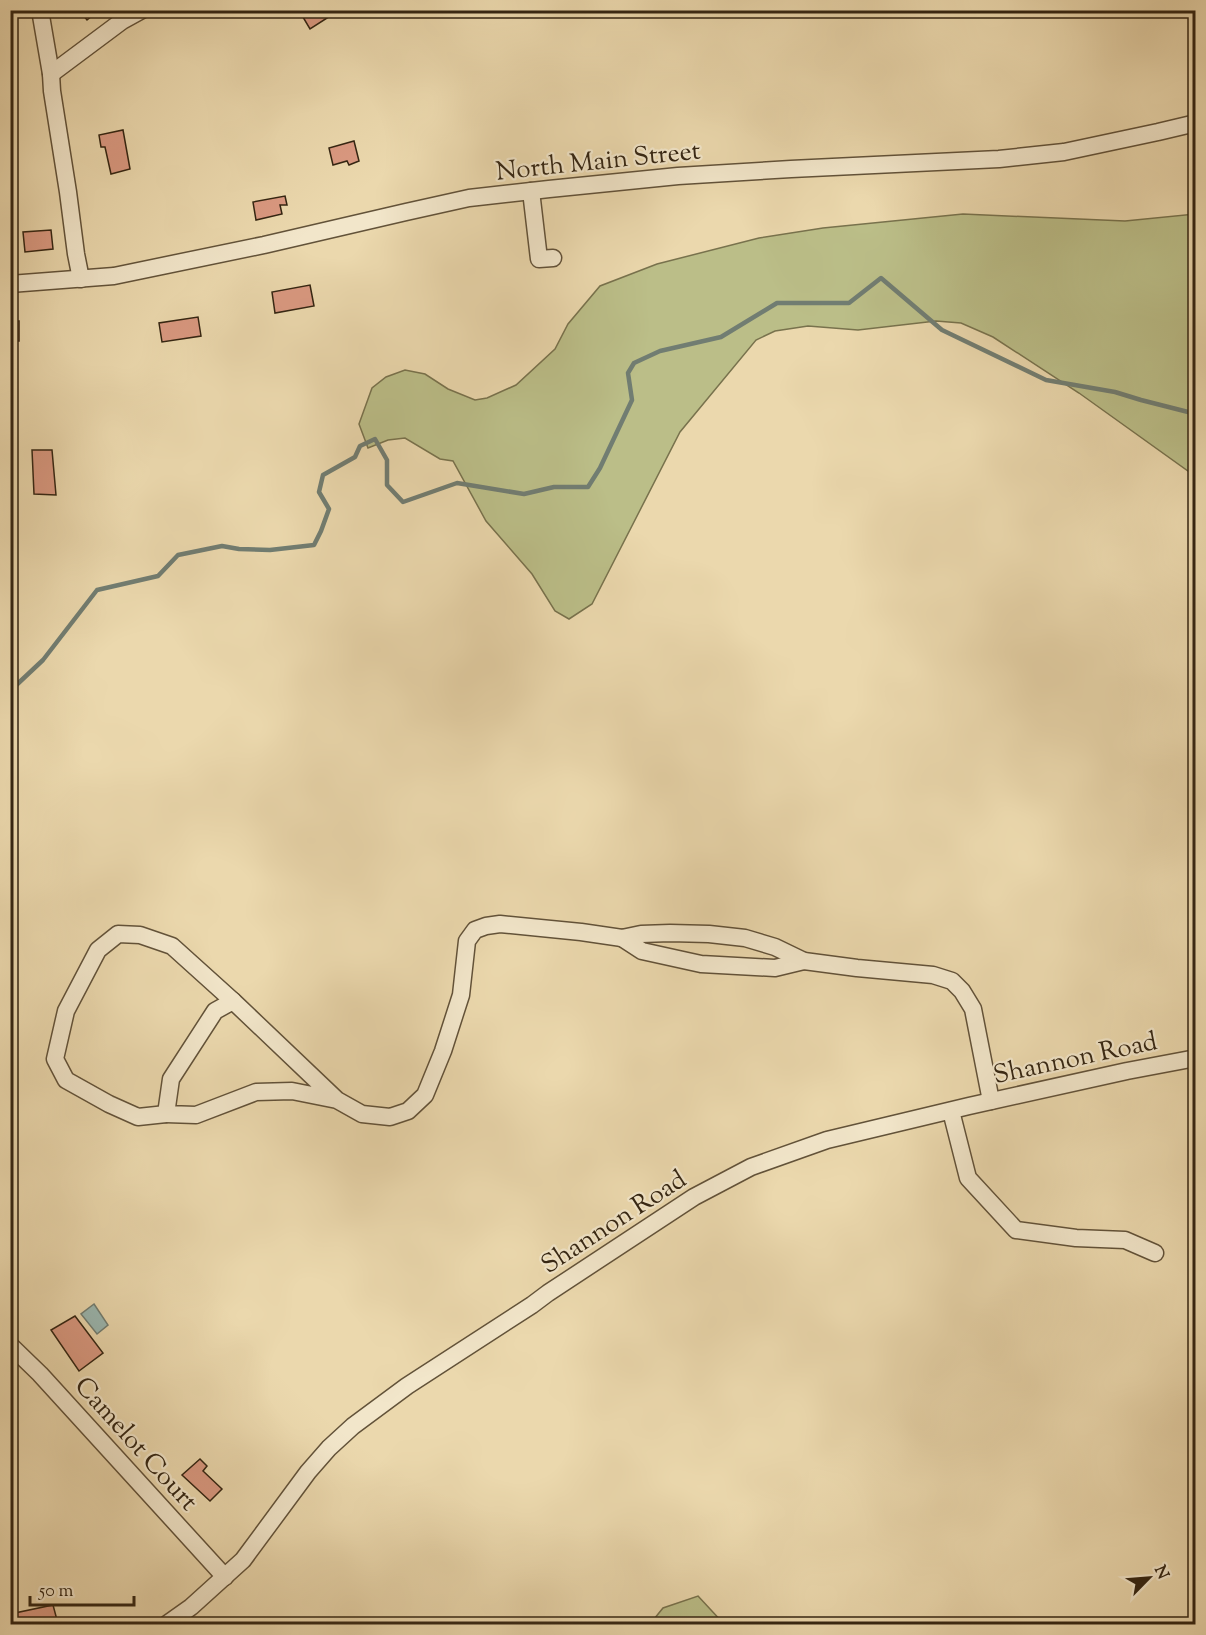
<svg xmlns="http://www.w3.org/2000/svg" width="1206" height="1635" font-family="'Sorts Mill Goudy',serif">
  <rect width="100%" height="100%" fill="#ebd8ad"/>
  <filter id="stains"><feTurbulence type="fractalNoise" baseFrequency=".00333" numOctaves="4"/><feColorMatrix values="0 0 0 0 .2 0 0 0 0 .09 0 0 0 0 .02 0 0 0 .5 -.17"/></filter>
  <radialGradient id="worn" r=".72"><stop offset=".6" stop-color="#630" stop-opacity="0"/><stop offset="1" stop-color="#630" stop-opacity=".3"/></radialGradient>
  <!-- green -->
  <g fill="#bbbe88" stroke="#78724d" stroke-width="1.5">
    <path d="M963,214L1125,221L1195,214V476L1079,393L993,337L961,323L936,321L858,330L808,326L775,331L756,340L680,432L592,604L569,619L555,611L532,574L486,521L453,461L440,459L405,438L388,440L368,448L359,424L372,388L386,377L405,370L425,374L448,389L475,400L487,398L516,385L555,349L568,324L600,286L657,264L759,238L823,228Z"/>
    <path d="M698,1596L724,1624H650L663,1608Z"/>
  </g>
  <!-- water -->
  <path fill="#9ab8b2" stroke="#717d72" stroke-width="1.5" d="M94,1304L108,1325L97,1334L81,1314Z"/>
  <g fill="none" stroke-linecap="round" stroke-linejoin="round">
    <!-- stream -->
    <path stroke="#717d72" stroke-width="4.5" d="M10,691L43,660L97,590L158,576L178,555L222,546L239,549L270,550L314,545L321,531L329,509L319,492L323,475L355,457L360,446L375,439L387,460V485L403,502L457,483L524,494L554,487H588L600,468L632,400L628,373L634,363L660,351L721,337L777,303H849L881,278L942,330L1046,380L1115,392L1141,400L1196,414"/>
  </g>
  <!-- building -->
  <g fill="#da9981" stroke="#342512" stroke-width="1.5">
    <path d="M79,10H99L87,20Z"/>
    <path d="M302,10H338V11L310,29L300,12Z"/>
    <path d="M123,130L130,169L111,174L105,147H101L99,135Z"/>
    <path d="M354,141L359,161L349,165L347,161L333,165L329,148Z"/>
    <path d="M285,196L287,205H280L282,214L256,220L253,202Z"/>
    <path d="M51,230L53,249L25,252L23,232Z"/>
    <path d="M310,285L314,306L275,313L272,292Z"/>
    <path d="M198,317L201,336L162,342L159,323Z"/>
    <rect x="10" y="321" width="9" height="20"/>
    <path d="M32,450H52L56,495L34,494Z"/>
    <path d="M75,1316L103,1353L79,1371L51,1330Z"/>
    <path d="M200,1459L207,1466L203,1471L222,1489L210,1501L182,1475Z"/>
    <path d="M53,1605L57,1620L51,1624H10V1621L15,1613Z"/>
  </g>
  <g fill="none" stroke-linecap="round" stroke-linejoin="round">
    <defs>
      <g id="minor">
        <path d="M40,10L51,74L52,91L68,192L76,254L81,279"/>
        <path d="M51,74L122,21L142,10"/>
        <path d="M531,191L539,259L553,258"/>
        <path d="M10,284L114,276L264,245L406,212L469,198L549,189L678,176L791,169L999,159L1064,152L1158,132L1196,123"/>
        <path d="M622,938L642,951L701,964L775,968L804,961"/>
        <path d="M337,1100L292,1091L256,1092L196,1115L166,1114L171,1079L215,1011L233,1001L337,1100L362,1114L390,1117L408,1111L425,1095L443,1051L461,995L467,941L475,930L486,926L500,924L581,932L622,938L641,934L670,933L709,934L745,938L775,947L804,961L857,968L933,975L952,981L962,991L973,1009L991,1101"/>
        <path d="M951,1111L968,1178L1016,1230L1076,1238L1125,1240L1155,1253"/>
        <path d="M166,1114L138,1117L109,1104L66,1080L55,1059L66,1011L98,950L118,934L140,935L172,946L233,1001"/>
        <path d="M10,1345L40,1374L225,1577"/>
        <path d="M167,1624L191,1607L243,1560L308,1472L329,1448L353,1426L407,1386L532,1305L548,1293L694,1197L751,1167L827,1140L969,1106L1127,1071L1196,1058"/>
      </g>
    </defs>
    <!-- minor casing -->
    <use href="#minor" stroke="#625239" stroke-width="19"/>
    <!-- minor -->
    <use href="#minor" stroke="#f2e6ca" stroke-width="16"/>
  </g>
  <g text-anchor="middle" stroke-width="4.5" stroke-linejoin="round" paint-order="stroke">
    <!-- street labels -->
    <g font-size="26" fill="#342512" stroke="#f2e6ca">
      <text transform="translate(598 160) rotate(-6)" y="9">North Main Street</text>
      <text transform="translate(1075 1057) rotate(-12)" y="9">Shannon Road</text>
      <text transform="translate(613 1221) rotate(-33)" y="9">Shannon Road</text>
      <text transform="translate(137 1443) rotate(48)" y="9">Camelot Court</text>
    </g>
  </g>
  <!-- margin -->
  <rect width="1206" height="1635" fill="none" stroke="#ebd8ad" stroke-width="36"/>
  <rect x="12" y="12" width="1182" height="1611" fill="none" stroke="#342512" stroke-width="3"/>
  <rect x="18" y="18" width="1170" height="1599" fill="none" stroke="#342512" stroke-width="1.5"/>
  <!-- north arrow -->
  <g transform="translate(1149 1578) rotate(65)" stroke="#f2e6ca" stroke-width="4.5" paint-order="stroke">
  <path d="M0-4.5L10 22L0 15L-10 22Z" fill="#342512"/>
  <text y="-9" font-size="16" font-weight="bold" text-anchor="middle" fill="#342512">N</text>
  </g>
  <!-- scale -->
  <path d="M30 1596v9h104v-9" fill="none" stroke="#342512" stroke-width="3"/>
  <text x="39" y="1596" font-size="18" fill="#342512" stroke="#f2e6ca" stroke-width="4.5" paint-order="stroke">50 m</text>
  <rect width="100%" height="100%" filter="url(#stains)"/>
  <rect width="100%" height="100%" fill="url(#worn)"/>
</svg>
